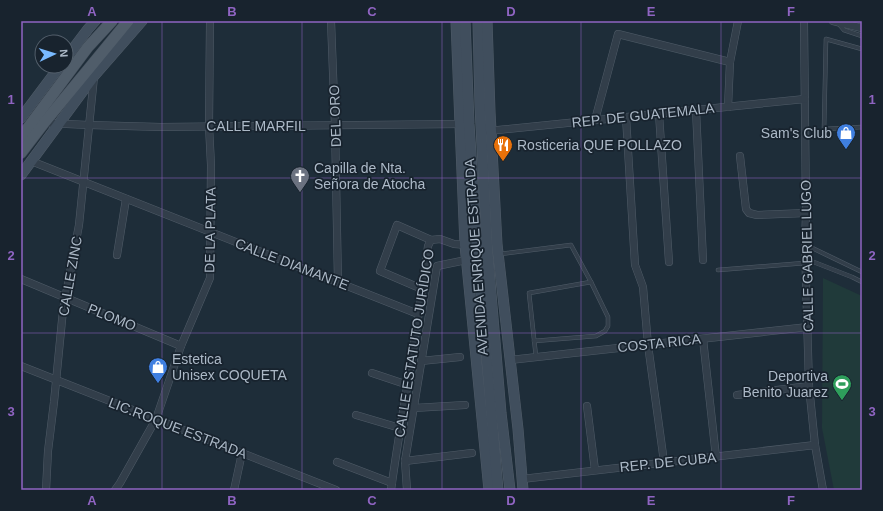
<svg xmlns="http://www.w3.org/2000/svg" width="883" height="511" font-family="Helvetica,sans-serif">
  <rect width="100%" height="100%" fill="#1e2d39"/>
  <!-- green -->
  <path fill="#203a3a" d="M823,278L862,296V490H834L822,428Z"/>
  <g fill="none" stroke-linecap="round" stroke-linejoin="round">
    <defs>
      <g id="lane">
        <path d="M838,23L844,30L862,36"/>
        <path d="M862,49L826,39L824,129L862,127"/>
        <path d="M806,245L862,272"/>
        <path d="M500,254L571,245L591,282L608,317V326L605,331L596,336L534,341"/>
        <path d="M806,259L852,277L862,282"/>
        <path d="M718,270L805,263"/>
        <path d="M536,357L529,293L591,282"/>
      </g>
      <g id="street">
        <path d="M331,21L335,125L338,282"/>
        <path d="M804,21L806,213L805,245L809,386L815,445L823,490"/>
        <path d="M833,21L862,28"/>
        <path d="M728,107L730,62L738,21"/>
        <path d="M696,110L703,260"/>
        <path d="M659,114L669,262"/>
        <path d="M626,117L635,265L643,287L648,345L664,462"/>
        <path d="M595,120L618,34L730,62"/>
        <path d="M44,123L89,125L161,127L463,124"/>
        <path d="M488,131L805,99"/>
        <path d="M740,156L746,209L749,213L757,215L806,213"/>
        <path d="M31,161L418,314"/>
        <path d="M117,255L126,199"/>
        <path d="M21,279L181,346"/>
        <path d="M422,289L380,271L397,225L431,240"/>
        <path d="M703,339L716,457"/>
        <path d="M510,360L808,327"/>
        <path d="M421,361L460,357"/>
        <path d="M21,366L336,490"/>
        <path d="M372,373L408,385"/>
        <path d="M737,395L809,386"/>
        <path d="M587,406L595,470"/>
        <path d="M414,408L465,405"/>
        <path d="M356,415L400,428"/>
        <path d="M405,461L472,453"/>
        <path d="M337,462L392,483"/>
        <path d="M522,479L815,445"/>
        <path d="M46,490L48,451L54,402L63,310L79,225L94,77"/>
        <path d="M115,490L120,483L156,419L181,346L210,278L211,165L209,126L210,21"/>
        <path d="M234,490L242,453"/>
        <path d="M391,490L392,483C403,404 419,325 428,246L431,240L440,239L454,244L481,246"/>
        <path d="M407,490L405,461L437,266L471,259"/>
      </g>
      <g id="secondary">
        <path d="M456,21L460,124L465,245L489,490"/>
        <path d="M465,21L469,124L477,246L498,490"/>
        <path d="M478,21L480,106L487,246L501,413L510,490"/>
        <path d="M487,21L490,112L497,244L518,429L523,490"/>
        <path d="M66,58L88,29L95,21"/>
        <path d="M21,118L60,66"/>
        <path d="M21,175L94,76L142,21"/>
      </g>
      <g id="primary">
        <path d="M21,137L88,47L112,21"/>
        <path d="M21,153L44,123L128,21"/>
      </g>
    </defs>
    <!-- lane casing -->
    <use href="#lane" stroke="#505c68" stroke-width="4.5"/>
    <!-- street casing -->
    <use href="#street" stroke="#505c68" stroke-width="8"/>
    <!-- secondary casing -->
    <use href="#secondary" stroke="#505c68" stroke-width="11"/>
    <!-- primary casing -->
    <use href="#primary" stroke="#3c4753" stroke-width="12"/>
    <!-- lane -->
    <use href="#lane" stroke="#323e4a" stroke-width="3.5"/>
    <!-- street -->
    <use href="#street" stroke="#323e4a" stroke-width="7"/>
    <!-- secondary -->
    <use href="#secondary" stroke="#404e5d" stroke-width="10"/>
    <!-- primary -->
    <use href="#primary" stroke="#505d6a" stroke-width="11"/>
  </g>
  <!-- grid -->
  <path fill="none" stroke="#8f64c2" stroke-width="1" stroke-opacity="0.55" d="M162,21V490M302,21V490M442,21V490M581,21V490M721,21V490M21,178H862M21,333H862"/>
  <!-- icons -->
  <defs>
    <symbol id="shop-pin" viewBox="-11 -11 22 30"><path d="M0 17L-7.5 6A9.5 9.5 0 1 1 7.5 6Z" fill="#3f7fe0" stroke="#18232e"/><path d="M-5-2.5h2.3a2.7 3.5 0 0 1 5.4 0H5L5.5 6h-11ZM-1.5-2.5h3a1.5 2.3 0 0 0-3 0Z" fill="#fff"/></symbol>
    <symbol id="restaurant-pin" viewBox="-11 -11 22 30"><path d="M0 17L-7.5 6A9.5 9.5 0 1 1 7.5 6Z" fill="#e8710a" stroke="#18232e"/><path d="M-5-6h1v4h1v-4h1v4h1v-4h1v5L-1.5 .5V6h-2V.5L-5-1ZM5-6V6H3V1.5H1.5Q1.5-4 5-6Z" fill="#fff"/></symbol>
    <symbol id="church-pin" viewBox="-11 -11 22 30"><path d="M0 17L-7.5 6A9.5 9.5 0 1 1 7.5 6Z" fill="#6b7280" stroke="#18232e"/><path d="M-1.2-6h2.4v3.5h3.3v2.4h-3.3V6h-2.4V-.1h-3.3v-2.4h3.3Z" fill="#fff"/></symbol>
    <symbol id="stadium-pin" viewBox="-11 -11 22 30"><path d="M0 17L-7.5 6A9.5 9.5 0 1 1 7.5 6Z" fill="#2e9e5b" stroke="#18232e"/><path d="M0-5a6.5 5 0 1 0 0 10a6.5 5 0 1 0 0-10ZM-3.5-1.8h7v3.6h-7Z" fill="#fff"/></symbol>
  </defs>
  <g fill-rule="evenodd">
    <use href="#shop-pin" x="835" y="122" width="22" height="30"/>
    <use href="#restaurant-pin" x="492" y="134" width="22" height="30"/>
    <use href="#church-pin" x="289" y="165" width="22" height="30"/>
    <use href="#shop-pin" x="147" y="356" width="22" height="30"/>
    <use href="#stadium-pin" x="831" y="373" width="22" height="30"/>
  </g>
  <g text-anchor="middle" stroke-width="3.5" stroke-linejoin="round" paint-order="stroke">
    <!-- street labels -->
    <g font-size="14" fill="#acb9c7" stroke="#18232e">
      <text transform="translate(643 115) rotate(-6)" y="5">REP. DE GUATEMALA</text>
      <text transform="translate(335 116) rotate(-92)" y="5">DEL ORO</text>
      <text x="256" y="131">CALLE MARFIL</text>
      <text transform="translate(210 230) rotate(-89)" y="5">DE LA PLATA</text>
      <text transform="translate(807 256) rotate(-91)" y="5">CALLE GABRIEL LUGO</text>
      <text transform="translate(476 257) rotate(-94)" y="5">AVENIDA ENRIQUE ESTRADA</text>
      <text transform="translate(292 264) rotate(21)" y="5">CALLE DIAMANTE</text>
      <text transform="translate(70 276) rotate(-80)" y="5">CALLE ZINC</text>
      <text transform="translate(112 317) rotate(22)" y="5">PLOMO</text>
      <text transform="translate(414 343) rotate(-81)" y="5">CALLE ESTATUTO JURÍDICO</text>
      <text transform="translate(659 343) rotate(-6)" y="5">COSTA RICA</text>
      <text transform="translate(178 428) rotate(21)" y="5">LIC.ROQUE ESTRADA</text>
      <text transform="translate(668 462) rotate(-6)" y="5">REP. DE CUBA</text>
    </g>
    <!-- poi labels -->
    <g font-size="14" fill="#acb9c7" stroke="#18232e" text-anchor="start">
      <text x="832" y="138" text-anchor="end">Sam's Club</text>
      <text x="517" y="150">Rosticeria QUE POLLAZO</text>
      <text x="314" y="173">Capilla de Nta.<tspan x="314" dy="16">Señora de Atocha</tspan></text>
      <text x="172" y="364">Estetica<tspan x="172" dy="16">Unisex COQUETA</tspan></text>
      <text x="828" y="381" text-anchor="end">Deportiva<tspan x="828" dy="16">Benito Juarez</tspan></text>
    </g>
  </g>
  <!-- border -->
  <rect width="883" height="511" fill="none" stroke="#18232e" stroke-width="44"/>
  <!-- north arrow -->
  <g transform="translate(54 54) rotate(86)"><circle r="19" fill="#18232e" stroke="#535f6b"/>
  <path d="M0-3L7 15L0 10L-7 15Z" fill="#79baff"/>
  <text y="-6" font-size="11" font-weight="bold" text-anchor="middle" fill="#acb9c7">N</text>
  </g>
  <rect x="22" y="22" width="839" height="467" fill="none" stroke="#8f64c2" stroke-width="1.5"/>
  <g font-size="13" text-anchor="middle" font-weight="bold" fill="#8f64c2">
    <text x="92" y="16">A</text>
    <text x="232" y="16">B</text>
    <text x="372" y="16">C</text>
    <text x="511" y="16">D</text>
    <text x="651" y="16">E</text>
    <text x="791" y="16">F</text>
    <text x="11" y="104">1</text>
    <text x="872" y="104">1</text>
    <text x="11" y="260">2</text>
    <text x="872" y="260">2</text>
    <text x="11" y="416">3</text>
    <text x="872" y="416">3</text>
    <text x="92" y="505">A</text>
    <text x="232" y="505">B</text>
    <text x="372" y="505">C</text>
    <text x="511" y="505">D</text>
    <text x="651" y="505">E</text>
    <text x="791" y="505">F</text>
  </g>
</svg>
